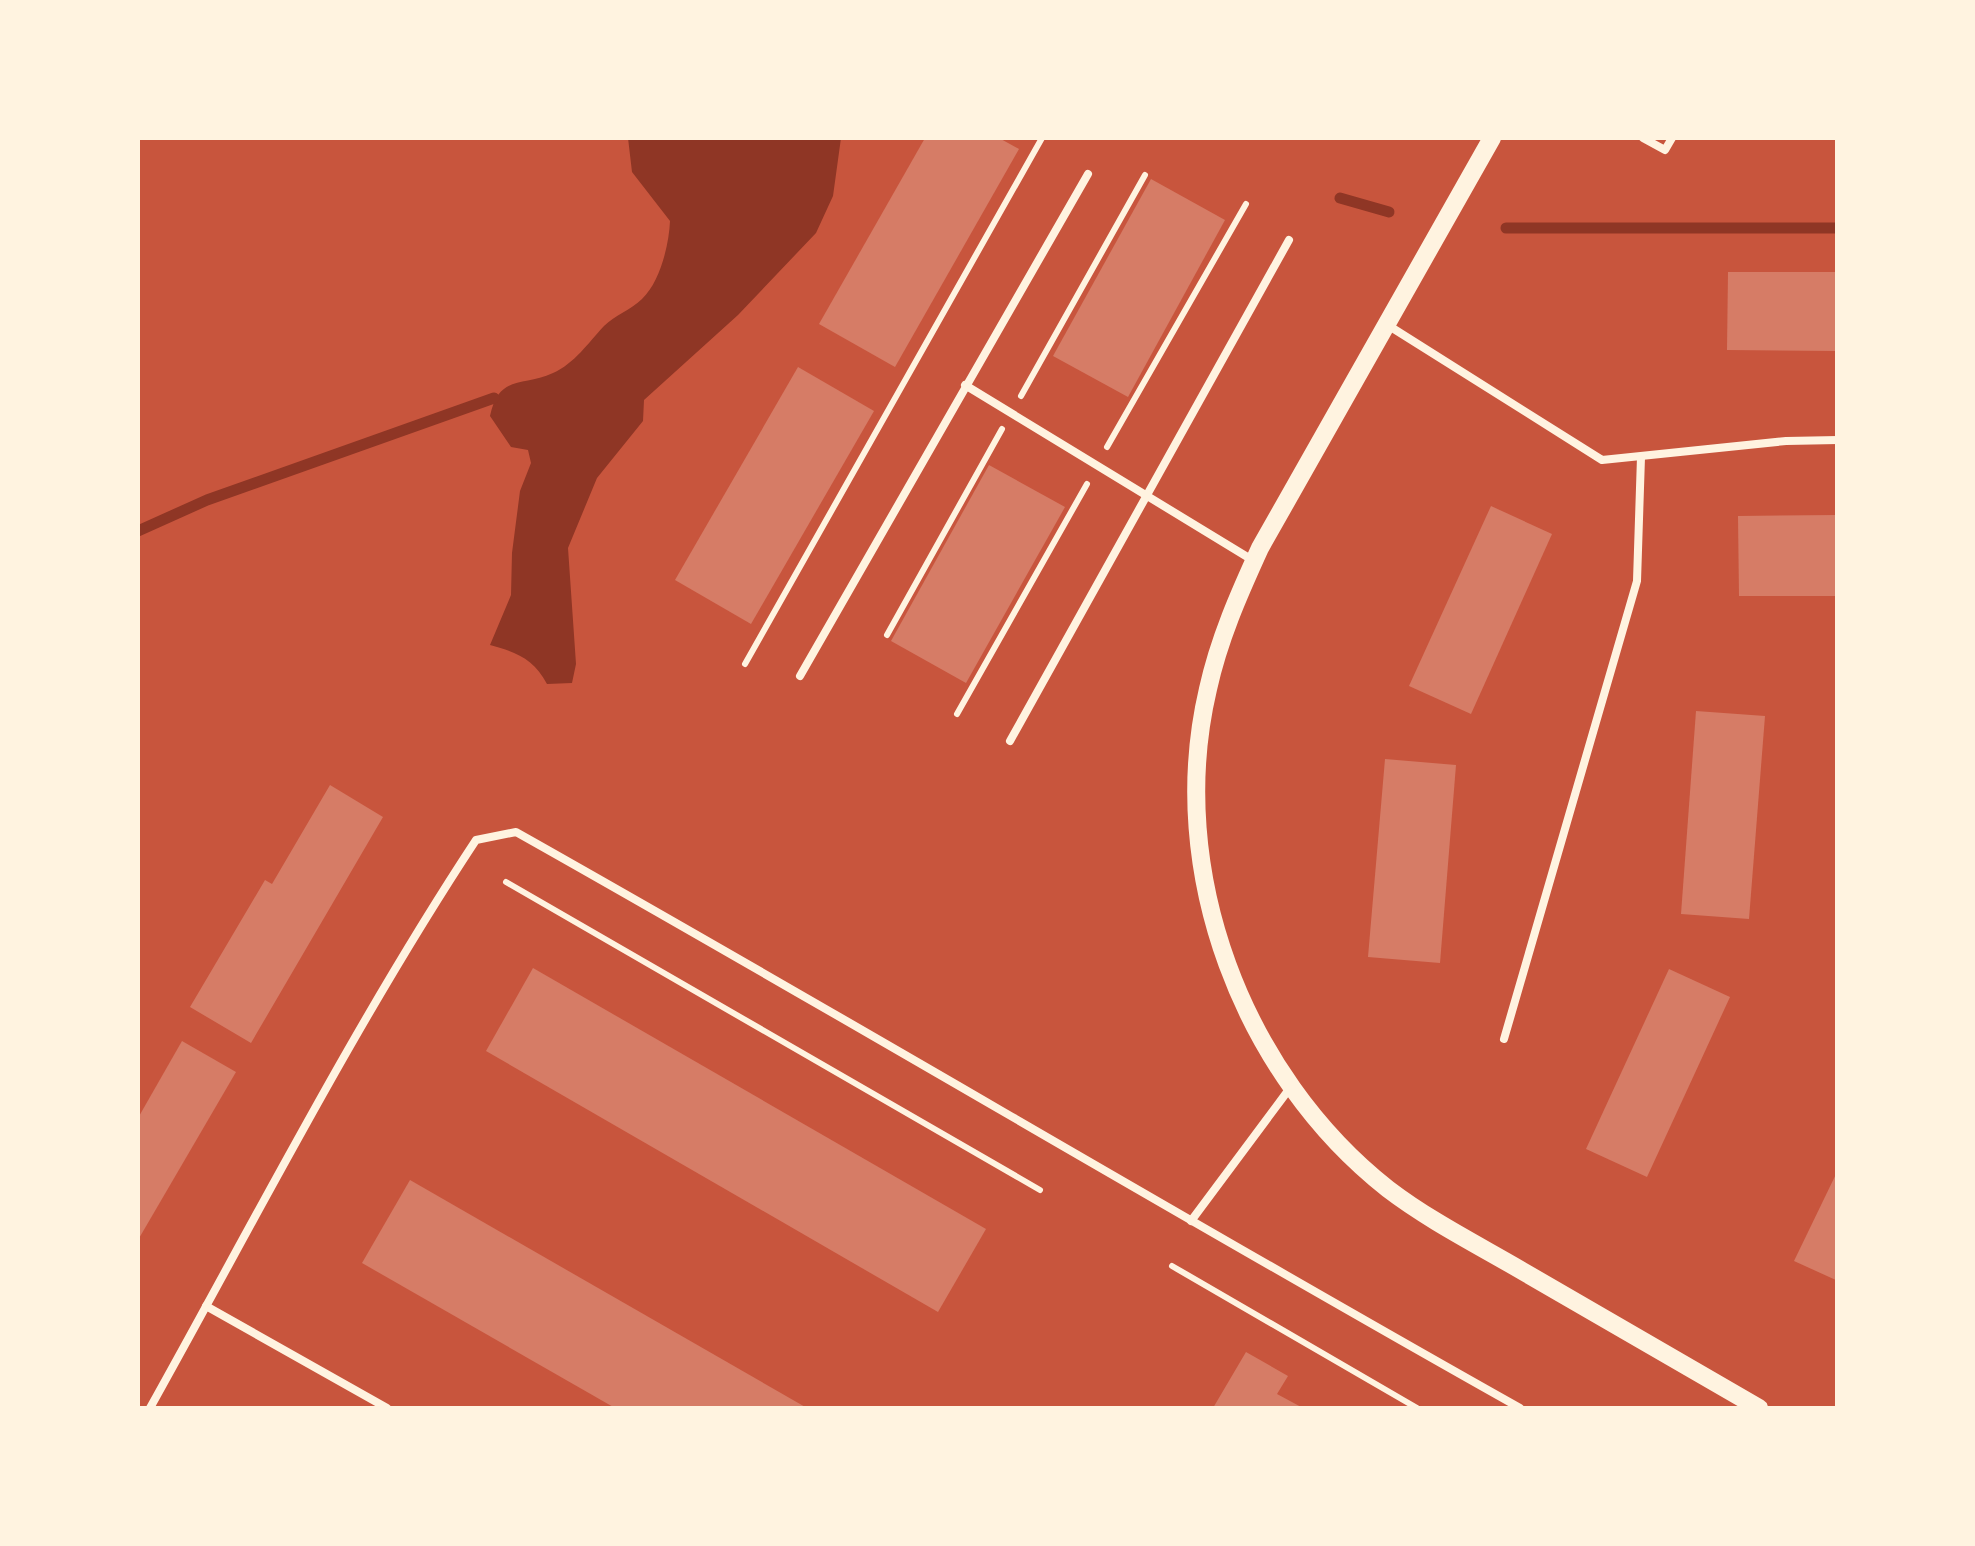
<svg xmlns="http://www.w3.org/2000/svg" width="1975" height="1546" font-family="'Nunito Sans',sans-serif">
  <rect width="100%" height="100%" fill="#c8553d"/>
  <!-- water -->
  <path fill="#8f3625" d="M628,138H841L833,196L816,233L738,315L644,400L643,421L597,478L568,548L576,664L572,683L547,684C534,659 516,652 490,645L511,595L512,553L520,491L531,463L528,450L511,447L490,416C499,374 522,387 553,373C574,364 589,342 604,326C615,315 631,310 642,299C660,282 669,245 670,221L632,172Z"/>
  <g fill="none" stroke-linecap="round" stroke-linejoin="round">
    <!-- stream -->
    <g stroke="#8f3625" stroke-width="11">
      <path d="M1340,198L1389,212"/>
      <path d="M1506,228H1838"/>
      <path d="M138,531L207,500L494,398"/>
    </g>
  </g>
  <!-- building -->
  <g fill="#d67c66">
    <path d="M925,138H999L1019,149L895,367L819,324Z"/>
    <path d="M1151,179L1225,220L1128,397L1053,356Z"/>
    <path d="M1728,272H1838V351L1727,350Z"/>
    <path d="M798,367L874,411L751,624L675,580Z"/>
    <path d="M989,465L1065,507L966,683L891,641Z"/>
    <path d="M1491,506L1552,534L1471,714L1409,686Z"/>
    <path d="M1838,515V596H1739L1738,516Z"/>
    <path d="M1696,711L1765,716L1749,919L1681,914Z"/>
    <path d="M1385,759L1456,765L1440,963L1368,957Z"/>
    <path d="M330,785L383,817L251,1043L190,1007L265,880L272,884Z"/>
    <path d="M533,968L986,1229L938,1312L486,1051Z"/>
    <path d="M1669,969L1730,997L1647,1177L1586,1149Z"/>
    <path d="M182,1041L236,1072L138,1240V1118Z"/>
    <path d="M1838,1170V1281L1794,1261Z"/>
    <path d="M410,1180L807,1408H615L362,1263Z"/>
    <path d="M1246,1352L1288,1376L1277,1394L1303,1408H1213Z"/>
  </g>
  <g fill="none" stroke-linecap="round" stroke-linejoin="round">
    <!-- path -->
    <g stroke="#fff3e0" stroke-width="6">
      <path d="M1021,396L1145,175"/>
      <path d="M1107,447L1246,204"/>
      <path d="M887,635L1002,429"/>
      <path d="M745,664L1042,138"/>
      <path d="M957,714L1087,484"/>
      <path d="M506,882L1040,1190"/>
      <path d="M1172,1266L1417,1408"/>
    </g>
    <!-- service -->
    <g stroke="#fff3e0" stroke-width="8">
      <path d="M1643,138L1665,150L1672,138"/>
      <path d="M1386,324L1602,460L1786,441L1838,440"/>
      <path d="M965,385L1254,561"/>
      <path d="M800,676L1088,174"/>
      <path d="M1010,741L1289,240"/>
      <path d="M1504,1039L1637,581L1641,457"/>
      <path d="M1191,1221L1290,1088"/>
      <path d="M206,1306L387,1408"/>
      <path d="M150,1408C256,1218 356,1022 476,840L516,832C852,1021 1183,1219 1520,1408"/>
    </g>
    <!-- tertiary -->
    <path stroke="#fff3e0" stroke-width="18" d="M1492,138L1260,548C1239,594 1219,639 1208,689C1165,871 1243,1075 1388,1189C1430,1221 1478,1245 1524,1272C1602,1317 1680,1363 1759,1408"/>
  </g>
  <!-- border -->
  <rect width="1975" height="1546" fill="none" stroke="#fff3e0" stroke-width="280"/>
</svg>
